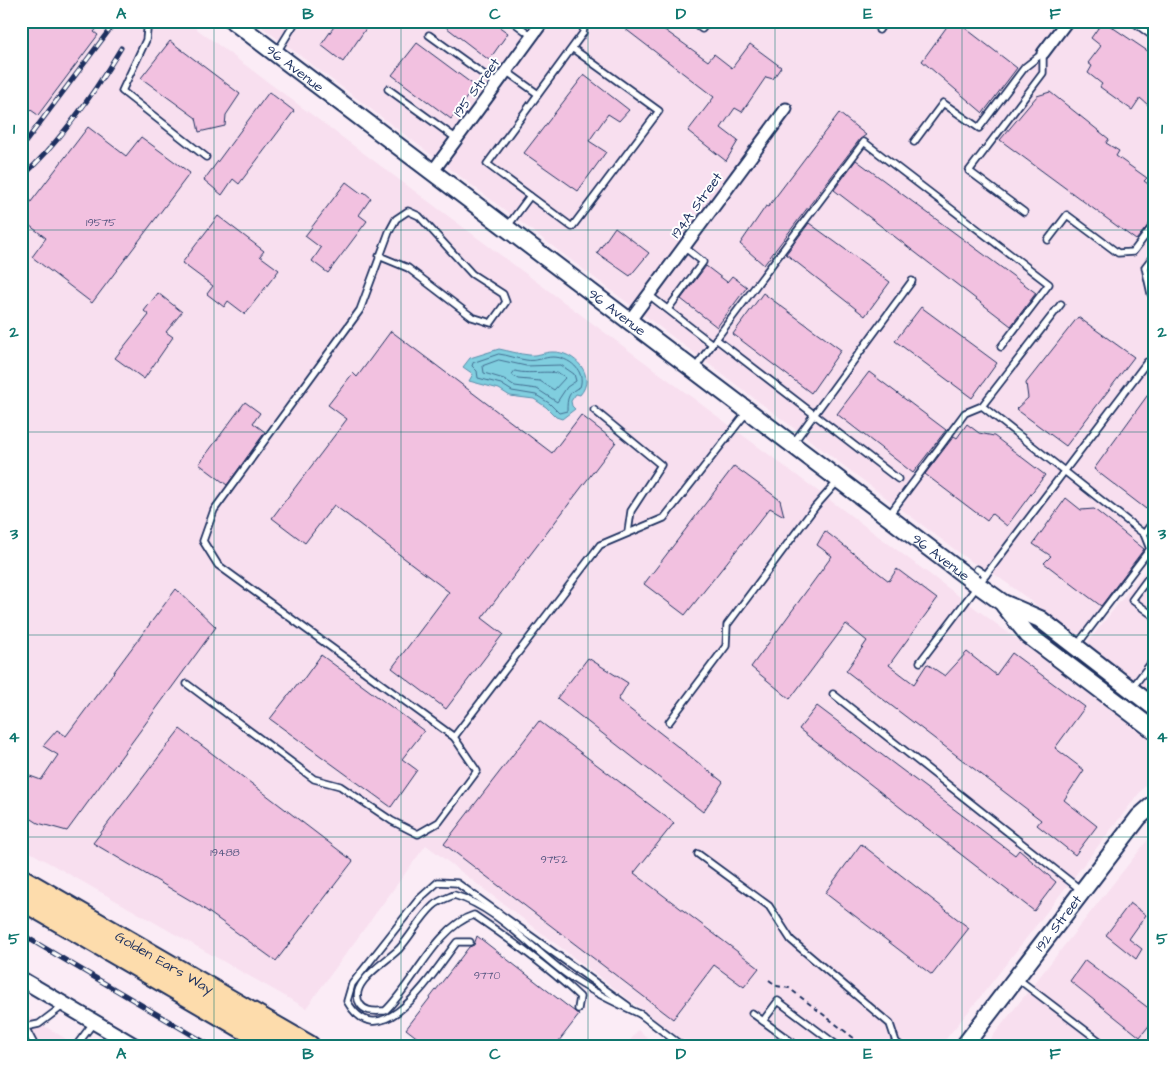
<svg xmlns="http://www.w3.org/2000/svg" width="1176" height="1067" font-family="'Architects Daughter',sans-serif">
  <rect width="100%" height="100%" fill="#fbecf6"/>
  <filter id="ink" filterUnits="userSpaceOnUse"><feTurbulence type="fractalNoise" baseFrequency=".02" numOctaves="2"/><feDisplacementMap in="SourceGraphic" scale="10" xChannelSelector="R" yChannelSelector="G"/><feConvolveMatrix kernelMatrix="1 2 1 2 8 2 1 2 1" color-interpolation-filters="sRGB"/></filter>
  <g filter="url(#ink)">
    <!-- built -->
    <g fill="#f8dfef">
      <path d="M21,21H186L1155,742V773L978,1000L940,1046H690L426,845L306,1008L21,847Z"/>
      <path d="M254,21H1155V547L1084,640L997,576L970,561Z"/>
      <path d="M1155,558V696L1087,643Z"/>
      <path d="M1154,832L1155,1046H985Z"/>
      <path d="M21,1012L78,1046H21Z"/>
      <path d="M638,1030L658,1046H626Z"/>
    </g>
    <!-- water -->
    <path fill="#80cedf" stroke="#588eab" d="M499,349C509,351 519,354 529,355C537,356 545,352 552,352C575,351 597,376 580,395L576,394L571,401L572,406L575,409L562,419L556,417L546,407L534,399L510,396L499,389L469,381L473,374L463,367L470,358Z"/>
    <g fill="none" stroke-linecap="round" stroke-linejoin="round">
      <!-- shore -->
      <g stroke="#436f92" stroke-width="1">
        <path d="M499,354C508,355 517,359 526,360C536,362 544,357 553,357C569,357 586,371 580,387C568,392 567,398 567,411L559,413L549,403L536,395L512,391L501,384L478,378L477,371L472,366L473,363Z"/>
        <path d="M499,360L526,366L561,365L574,374L576,381L567,387L557,402L537,389L515,386L504,379L484,373L483,366Z"/>
        <path d="M515,371C531,376 558,367 565,378L554,390L540,381L518,379L512,375Z"/>
      </g>
    </g>
    <!-- building -->
    <g fill="#f2c1e0" stroke="#1b2f5e">
      <path d="M21,21H103L94,32L98,35L38,115L21,103Z"/>
      <path d="M338,21H371L343,62L321,45Z"/>
      <path d="M438,21H491L508,33L489,60Z"/>
      <path d="M615,21H652L708,61L714,54L732,68L750,44L781,67L773,79L766,77L742,112L735,108L721,128L738,141L726,161L688,131L714,97Z"/>
      <path d="M951,21H956L1017,68L983,113L922,61Z"/>
      <path d="M1103,21L1155,56V111L1140,98L1132,110L1100,87L1102,84L1088,73L1092,66L1088,63L1101,46L1091,38Z"/>
      <path d="M170,41L240,94L226,115L225,126L199,132L196,118L141,78Z"/>
      <path d="M417,43L475,86L451,119L392,75Z"/>
      <path d="M584,75L629,110L619,121L608,114L589,141L606,152L578,191L524,153Z"/>
      <path d="M269,92L294,111L239,184L233,179L222,195L204,180Z"/>
      <path d="M1050,92L1109,139L1106,143L1119,151L1116,156L1147,178L1144,181L1155,189V217L1136,240L1000,140L1037,96Z"/>
      <path d="M839,113L866,135L860,139L764,265L740,244L766,206L768,207Z"/>
      <path d="M88,127L126,156L141,137L190,173L92,303L32,257L46,238L21,219V215Z"/>
      <path d="M856,160L1036,293L1011,326L834,190Z"/>
      <path d="M346,182L362,194L364,192L371,198L359,215L367,221L328,273L312,261L321,248L305,236Z"/>
      <path d="M218,216L264,251L260,256L279,270L245,314L228,301L224,307L207,294L213,286L182,263Z"/>
      <path d="M809,223L890,282L865,316L786,254Z"/>
      <path d="M615,227L649,253L630,276L597,253Z"/>
      <path d="M706,266L727,282L732,276L747,287L717,327L681,299Z"/>
      <path d="M158,293L182,312L166,332L173,337L144,379L115,358L149,315L144,311Z"/>
      <path d="M763,293L841,350L811,393L733,334Z"/>
      <path d="M921,307L997,363L972,398L895,341Z"/>
      <path d="M1078,317L1134,357L1066,446L1016,409L1028,398L1026,383Z"/>
      <path d="M391,331L552,453L581,415L616,442L482,618L503,634L446,709L392,668L449,592L334,505L305,543L272,518L347,419L328,405L353,373L357,377Z"/>
      <path d="M869,372L946,430L913,473L837,414Z"/>
      <path d="M1155,385V498L1146,509L1094,469Z"/>
      <path d="M245,402L260,413L253,423L265,432L227,485L199,464Z"/>
      <path d="M967,424L979,433L994,436L1045,475L1007,526L992,514L987,521L925,474L954,436L957,438Z"/>
      <path d="M734,466L780,500L784,516L770,508L685,615L644,584Z"/>
      <path d="M1066,498L1081,510L1094,509L1144,549L1101,606L1044,563L1051,556L1033,544Z"/>
      <path d="M825,531L889,581L897,569L937,599L889,665L914,684L927,664L945,676L967,652L996,675L1012,653L1085,707L1055,748L1084,770L1064,800L1097,826L1075,855L1037,825L1041,820L846,671L867,641L846,624L790,699L751,667L832,556L817,545Z"/>
      <path d="M176,589L216,627L67,831L38,823L21,812V788L30,776L41,780L58,755L43,746L57,730L66,736Z"/>
      <path d="M321,655L424,731L402,759L417,770L391,807L270,719L298,683L300,684Z"/>
      <path d="M588,658L628,683L618,700L723,782L703,812L557,698Z"/>
      <path d="M817,706L1015,855L1019,850L1056,882L1034,911L799,729Z"/>
      <path d="M539,721L674,823L634,873L759,968L744,987L714,965L673,1019L444,844Z"/>
      <path d="M180,729L353,861L276,961L200,906L93,843Z"/>
      <path d="M861,844L969,928L932,975L825,893Z"/>
      <path d="M1130,903L1146,915L1129,939L1142,949L1136,959L1106,935Z"/>
      <path d="M477,936L579,1015L555,1046H428L406,1029L469,947L474,945Z"/>
      <path d="M1085,960L1155,1013V1018L1140,1037L1070,981Z"/>
    </g>
    <g fill="none" stroke-linecap="round" stroke-linejoin="round">
      <defs>
        <g id="service">
          <path d="M148,21L146,40L122,91L206,157"/>
          <path d="M512,21L532,36"/>
          <path d="M692,21L702,29L708,21"/>
          <path d="M1132,21L1155,38"/>
          <path d="M879,30L885,21"/>
          <path d="M429,35L497,84"/>
          <path d="M572,48L659,111L572,227L487,164L572,48L583,33L585,21"/>
          <path d="M277,52L296,21"/>
          <path d="M506,71L538,94"/>
          <path d="M388,89L457,139"/>
          <path d="M914,142L943,103L979,128L1025,67L1043,53"/>
          <path d="M1024,212L969,171L1043,73V53"/>
          <path d="M507,227L530,196"/>
          <path d="M1048,240L1067,215L1118,253L1133,252L1155,223"/>
          <path d="M1155,254L1145,267L1151,294L1155,296"/>
          <path d="M379,256L408,268L472,317L491,323L506,302L503,294L472,274L419,216L408,211L396,219L389,232L360,310L214,510L203,541L218,565L454,737"/>
          <path d="M649,295L712,344"/>
          <path d="M1061,304L982,406L1144,534L1155,519"/>
          <path d="M668,309L703,262L684,247"/>
          <path d="M716,339L864,142L1049,284L1001,347"/>
          <path d="M695,368L716,339L898,479"/>
          <path d="M594,410L661,465L631,511L628,532"/>
          <path d="M794,442L912,281"/>
          <path d="M889,515L965,413L982,406"/>
          <path d="M977,569L986,575"/>
          <path d="M1155,569L1132,600L1155,617"/>
          <path d="M1077,645L1150,549L1144,534"/>
          <path d="M920,662L1147,362"/>
          <path d="M187,684L314,779L340,786L392,821L418,834L439,822L477,771L454,737L600,545L664,518L747,412"/>
          <path d="M1132,688L1155,658"/>
          <path d="M833,694L1081,890"/>
          <path d="M669,722L726,646L727,625L815,507L838,481"/>
          <path d="M698,854L769,906L791,940L890,1024L896,1042L901,1046"/>
          <path d="M470,942H457C436,968 381,1062 347,1001L352,984L419,899L438,882L457,883L628,1006"/>
          <path d="M1018,979L1106,1046"/>
          <path d="M578,1009L580,997C547,966 511,940 474,915C437,926 413,985 385,1011C375,1011 366,1013 360,1004C347,984 386,962 399,949C411,936 420,918 433,906C438,901 447,898 454,895C496,907 530,947 565,973C588,990 616,1003 642,1015"/>
          <path d="M752,1013L797,1046"/>
          <path d="M640,1014L682,1046"/>
          <path d="M763,1021L778,1001L838,1046"/>
          <path d="M21,1025L25,1027L35,1046"/>
          <path d="M25,1027L39,1024L64,1005"/>
          <path d="M76,1046L94,1022"/>
        </g>
        <g id="minor">
          <path d="M1043,53L1067,21"/>
          <path d="M433,171L543,21"/>
          <path d="M630,320L786,109"/>
        </g>
        <path id="tertiary" d="M21,979L135,1046"/>
        <g id="secondary">
          <path id="s1" d="M233,21L978,585L1003,603L1040,619L1155,708"/>
          <path d="M1004,605L1028,635L1155,731"/>
          <path id="s2" d="M964,1046L1139,817L1155,803"/>
        </g>
        <g id="motorway">
          <path id="s3" d="M21,879L309,1046"/>
          <path d="M21,899L274,1046"/>
        </g>
      </defs>
      <!-- service casing -->
      <use href="#service" stroke="#1b2f5e" stroke-width="9"/>
      <!-- minor casing -->
      <use href="#minor" stroke="#1b2f5e" stroke-width="15"/>
      <!-- tertiary casing -->
      <use href="#tertiary" stroke="#1b2f5e" stroke-width="18"/>
      <!-- secondary casing -->
      <use href="#secondary" stroke="#1b2f5e" stroke-width="20"/>
      <!-- motorway casing -->
      <use href="#motorway" stroke="#1b2f5e" stroke-width="24"/>
      <!-- path -->
      <g stroke="#1b2f5e" stroke-width="2" stroke-dasharray="5 4" stroke-linecap="butt">
        <path d="M769,980L777,986L789,988L864,1046"/>
        <path d="M323,1041L331,1046"/>
      </g>
      <!-- service -->
      <use href="#service" stroke="#fff" stroke-width="5.5"/>
      <!-- minor -->
      <use href="#minor" stroke="#fff" stroke-width="11"/>
      <!-- tertiary -->
      <use href="#tertiary" stroke="#fff" stroke-width="14"/>
      <!-- secondary -->
      <use href="#secondary" stroke="#fff" stroke-width="16"/>
      <!-- motorway -->
      <use href="#motorway" stroke="#fddcac" stroke-width="20"/>
      <defs>
        <g id="rail">
          <path d="M21,148L116,21"/>
          <path d="M21,178C61,141 93,95 121,48"/>
          <path d="M21,934L211,1046"/>
        </g>
      </defs>
      <!-- rail casing -->
      <use href="#rail" stroke="#1b2f5e" stroke-width="5"/>
      <!-- rail -->
      <use href="#rail" stroke="#fff" stroke-width="3" stroke-dasharray="9" stroke-linecap="butt"/>
    </g>
  </g>
  <!-- grid -->
  <path fill="none" stroke="#0f766e" stroke-width="1" stroke-opacity="0.55" d="M214,21V1046M401,21V1046M588,21V1046M775,21V1046M962,21V1046M21,230H1155M21,432H1155M21,635H1155M21,837H1155"/>
  <g text-anchor="middle" stroke-width="4" stroke-linejoin="round" paint-order="stroke">
    <!-- number labels -->
    <g font-size="11" fill="#51547e">
      <text x="101" y="226">19575</text>
      <text x="225" y="856">19488</text>
      <text x="554" y="863">9752</text>
      <text x="487" y="979">9770</text>
    </g>
    <!-- street labels -->
    <g font-size="14" fill="#1b2f5e" stroke="#fff">
      <text dy="5" stroke="none"><textPath href="#s1" startOffset="78">96 Avenue</textPath></text>
      <text transform="translate(476 87) rotate(-54)" y="5">195 Street</text>
      <text transform="translate(696 205) rotate(-54)" y="5">194A Street</text>
      <text dy="5" stroke="none"><textPath href="#s1" startOffset="482">96 Avenue</textPath></text>
      <text dy="5" stroke="none"><textPath href="#s1" startOffset="888">96 Avenue</textPath></text>
      <text dy="5" stroke="none"><textPath href="#s2" startOffset="155">192 Street</textPath></text>
      <text dy="5" stroke="none"><textPath href="#s3" startOffset="166">Golden Ears Way</textPath></text>
    </g>
  </g>
  <!-- margin -->
  <rect width="1176" height="1067" fill="none" stroke="#fff" stroke-width="55"/>
  <rect x="28" y="28" width="1120" height="1012" fill="none" stroke="#0f766e" stroke-width="2"/>
  <g font-size="16" text-anchor="middle" font-weight="bold" fill="#0f766e">
    <text x="121" y="19">A</text>
    <text x="308" y="19">B</text>
    <text x="495" y="19">C</text>
    <text x="681" y="19">D</text>
    <text x="868" y="19">E</text>
    <text x="1055" y="19">F</text>
    <text x="14" y="134">1</text>
    <text x="1162" y="134">1</text>
    <text x="14" y="337">2</text>
    <text x="1162" y="337">2</text>
    <text x="14" y="539">3</text>
    <text x="1162" y="539">3</text>
    <text x="14" y="742">4</text>
    <text x="1162" y="742">4</text>
    <text x="14" y="944">5</text>
    <text x="1162" y="944">5</text>
    <text x="121" y="1059">A</text>
    <text x="308" y="1059">B</text>
    <text x="495" y="1059">C</text>
    <text x="681" y="1059">D</text>
    <text x="868" y="1059">E</text>
    <text x="1055" y="1059">F</text>
  </g>
</svg>
